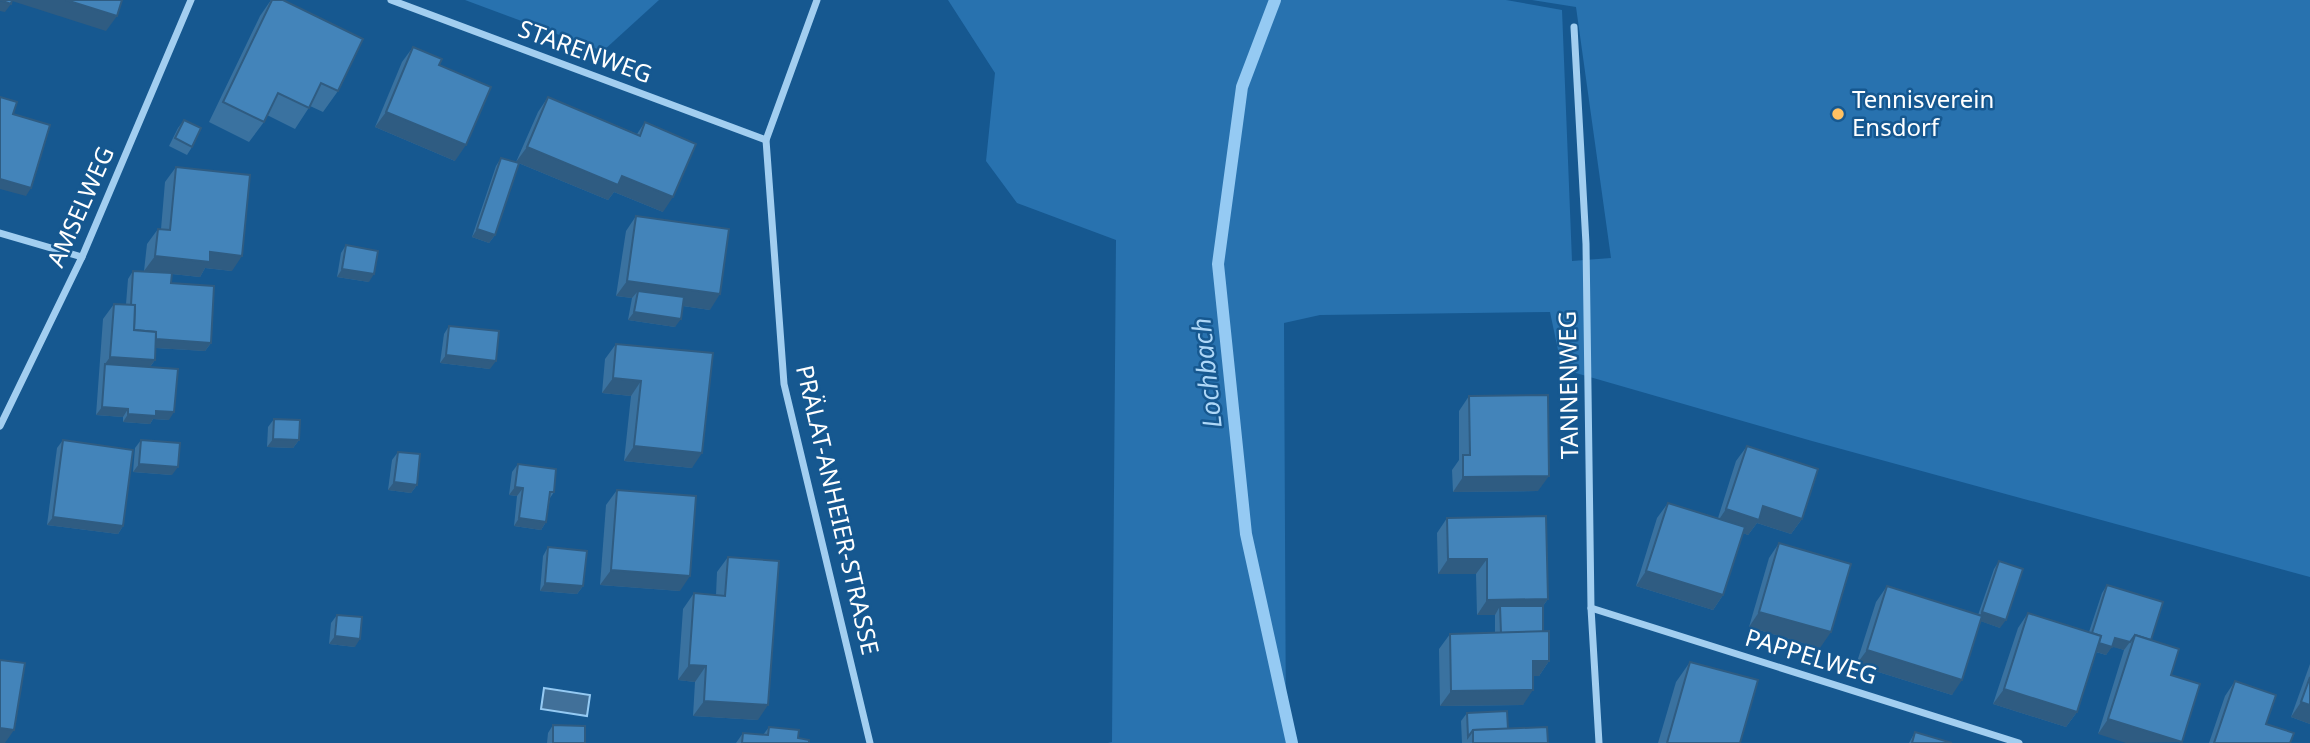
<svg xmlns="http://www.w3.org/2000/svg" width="2310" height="743" font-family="'Noto Sans',sans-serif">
  <rect width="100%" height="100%" fill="#165890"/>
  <!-- green -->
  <g fill="#2872af">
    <path d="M465,0H659L603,51Z"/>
    <path d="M948,0H1506L1562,10L1572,261L1611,258L1576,7L1532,0H2310V577L1812,441L1562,369L1550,312L1320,315L1284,323L1286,743H1108L1112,742L1116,240L1017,203L986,161L995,73Z"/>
  </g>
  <!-- water -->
  <path fill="#417099" stroke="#95caf3" stroke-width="2" d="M544,688L590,695L587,716L541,709Z"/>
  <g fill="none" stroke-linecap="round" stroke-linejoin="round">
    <!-- stream -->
    <path stroke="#95caf3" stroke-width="12" d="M1275,0L1242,87L1218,264L1246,534L1292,743"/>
    <!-- street -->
    <g stroke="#a2cef0" stroke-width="7">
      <path d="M391,0L766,140"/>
      <path d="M817,0L766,140L784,384L870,743"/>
      <path d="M1574,27L1586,244L1591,608L1599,743"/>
      <path d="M0,233L82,257"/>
      <path d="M0,426L82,257L191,0"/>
      <path d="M1591,608L2019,743"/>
    </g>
  </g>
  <!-- wall -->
  <g fill="#3a72a0">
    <path d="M271,0H283L338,91L323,112L310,106L295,129L267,115L264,122L249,142L209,122L260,16Z"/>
    <path d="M413,47L455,161L375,127L402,62Z"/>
    <path d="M548,97L637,134L645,122L663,212L614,192L608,200L516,162L538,112Z"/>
    <path d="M184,120L192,147L187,155L169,146L178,128Z"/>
    <path d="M501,158L495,235L489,243L472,237L496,166Z"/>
    <path d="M176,167L232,271L205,268L200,277L172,274L171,283L211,343L205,351L156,348L155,360L150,367L169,420L153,419L150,424L123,422V417L96,415L103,319L114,304H126L128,279L133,271H144L147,244L158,229H161L165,182Z"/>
    <path d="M636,216L710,310L683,306L675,327L628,320L632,298L616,296L626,231Z"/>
    <path d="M346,245L369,282L337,277L341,253Z"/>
    <path d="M449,326L490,369L440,363L444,334Z"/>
    <path d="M616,344L713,353L692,468L624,461L631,396L602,393L605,359Z"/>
    <path d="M1469,396L1538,491L1453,492L1452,470L1459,460V411Z"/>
    <path d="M274,419L299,440L293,448L267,447L268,427Z"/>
    <path d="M63,440L123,526L118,534L47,525L57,448Z"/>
    <path d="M141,440L172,475L133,472L135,448Z"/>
    <path d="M1747,446L1802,519L1791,534L1757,523L1748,535L1743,533L1723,595L1713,610L1636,586L1657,518L1668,503L1718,518L1736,461Z"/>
    <path d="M398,452L417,485L411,493L388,490L392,460Z"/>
    <path d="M518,464L554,492L550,498L546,522L541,530L514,526L517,496L509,495L512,472Z"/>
    <path d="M617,490L680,591L600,585L606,505Z"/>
    <path d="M1447,518L1548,599L1543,606V632L1549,661L1539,676H1533L1523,705L1440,706L1439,649L1450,634L1495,633V615H1477L1476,574H1438L1437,533Z"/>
    <path d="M1779,543L1820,648L1749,627L1769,558Z"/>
    <path d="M548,547L583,586L577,594L540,591L543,556Z"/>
    <path d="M728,557L758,720L693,716L695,682L678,680L683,609L694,593L716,595L717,572Z"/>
    <path d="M1999,561L2000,628L1981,621L1952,695L1856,665L1876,602L1887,586L1978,615L1994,569Z"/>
    <path d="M2107,585L2151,640L2179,649L2098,734L2124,650L2112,646L2106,655L2096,652L2077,712L2066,727L1993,704L2018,628L2028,613L2089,632L2102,593Z"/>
    <path d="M337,615L355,647L329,644L331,623Z"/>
    <path d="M1690,662L1740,743H1658L1676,682Z"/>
    <path d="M2310,664V724L2291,717Z"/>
    <path d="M2235,681L2266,724L2290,743H2209L2225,696Z"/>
    <path d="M1467,713L1508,729L1548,743H1462L1461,721Z"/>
    <path d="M553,725L585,743H547L548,733Z"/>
    <path d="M769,727L798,738L809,743H736L743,733L763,735Z"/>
    <path d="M1915,732L1952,743H1909Z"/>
  </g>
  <!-- shaded-wall -->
  <g fill="#2f5c82">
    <path d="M9,0H66L117,16L106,31Z"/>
    <path d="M0,1L11,4L5,12L0,11Z"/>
    <path d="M386,112L466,145L455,161L375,127Z"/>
    <path d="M527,147L622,176L673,197L663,212L614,192L608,200L516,162Z"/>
    <path d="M0,179L31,188L26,196L0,189Z"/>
    <path d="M477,229L495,235L489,243L472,237Z"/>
    <path d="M210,252L242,256L232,271L205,268L200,277L144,271L155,256Z"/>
    <path d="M342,269L374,274L369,282L337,277Z"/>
    <path d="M627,281L720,294L710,310L636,299L638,291L632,298L616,296Z"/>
    <path d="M634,312L681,319L675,327L628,320Z"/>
    <path d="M129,338L211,343L205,351L123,346Z"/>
    <path d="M446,355L496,361L490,369L440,363Z"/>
    <path d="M110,357L155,360L144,375L105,364Z"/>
    <path d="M613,378L641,381L631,396L602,393Z"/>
    <path d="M102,407L128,409L123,417L96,415Z"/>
    <path d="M156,411L174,412L169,420L153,419L150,424L123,422L128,414Z"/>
    <path d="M273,439L299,440L293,448L267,447Z"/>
    <path d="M634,446L702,453L692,468L624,461Z"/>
    <path d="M139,464L178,467L172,475L133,472Z"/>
    <path d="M1549,476L1538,491L1453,492L1463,477Z"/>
    <path d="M394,482L417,485L411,493L388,490Z"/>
    <path d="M515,487L523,488L517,496L509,495Z"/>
    <path d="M1763,506L1802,519L1791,534L1757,523L1748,535L1716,524L1726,509Z"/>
    <path d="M53,517L123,526L118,534L47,525Z"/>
    <path d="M519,518L546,522L541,530L514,526Z"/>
    <path d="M1448,559H1487L1476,574H1438Z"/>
    <path d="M611,570L690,576L680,591L600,585Z"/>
    <path d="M1646,571L1723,595L1713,610L1636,586Z"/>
    <path d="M545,583L583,586L577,594L540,591Z"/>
    <path d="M1548,599L1537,614L1500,606L1495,615H1477L1487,600Z"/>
    <path d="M1759,612L1831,632L1820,648L1749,627Z"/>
    <path d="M1982,612L2006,620L2000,628L1977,620Z"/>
    <path d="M335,636L360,639L355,647L329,644Z"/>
    <path d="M2115,638L2130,642L2124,650L2109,646Z"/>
    <path d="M2090,640L2112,647L2106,655L2084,648Z"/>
    <path d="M1867,650L1962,680L1952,695L1856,665Z"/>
    <path d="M1533,661H1549L1539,676H1523Z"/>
    <path d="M689,665L706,666L695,682L678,680Z"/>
    <path d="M2004,689L2077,712L2066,727L1993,704Z"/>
    <path d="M1533,690L1523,705L1440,706L1451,691Z"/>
    <path d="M704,701L768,705L758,720L693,716Z"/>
    <path d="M2301,702L2310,705V724L2291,717Z"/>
    <path d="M2108,719L2182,742L2126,743L2098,734Z"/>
    <path d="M0,728L14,730L5,743H0Z"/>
  </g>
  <!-- building -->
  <g fill="#4384ba" stroke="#2f5c82" stroke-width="2">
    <path d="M0,0H12L11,4Z"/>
    <path d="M66,0H122L117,16Z"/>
    <path d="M272,0H283L363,39L338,91L321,83L309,108L278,93L264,122L223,102Z"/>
    <path d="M413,47L442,59L439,65L491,87L466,145L386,112Z"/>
    <path d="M0,97L17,102L13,114L50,125L31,188L0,179Z"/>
    <path d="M548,97L640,136L645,122L696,144L673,197L622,176L618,185L527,147Z"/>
    <path d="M184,120L201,128L192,147L175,138Z"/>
    <path d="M501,158L519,163L495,235L477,229Z"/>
    <path d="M176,167L250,175L242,256L210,252V262L155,256L158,229L170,230Z"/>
    <path d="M636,216L729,229L720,294L627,281Z"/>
    <path d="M346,245L378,251L374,274L342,269Z"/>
    <path d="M133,271L172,273L171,283L214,286L211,343L156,339V332L134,330L135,305H131Z"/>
    <path d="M638,291L684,297L681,319L634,312Z"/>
    <path d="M114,304L135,305L134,330L156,332L155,360L110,357Z"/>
    <path d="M449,326L499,331L496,361L446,355Z"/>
    <path d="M616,344L713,353L702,453L634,446L641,381L613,378Z"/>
    <path d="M105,364L178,369L174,412L156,411V416L128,414V409L102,407Z"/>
    <path d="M1548,395L1549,476L1463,477V455H1470L1469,396Z"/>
    <path d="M274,419L300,420L299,440L273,439Z"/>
    <path d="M63,440L133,450L123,526L53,517Z"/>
    <path d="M141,440L180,443L178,467L139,464Z"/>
    <path d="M1747,446L1818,469L1802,519L1763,506L1759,520L1726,509Z"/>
    <path d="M398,452L420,454L417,485L394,482Z"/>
    <path d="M518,464L556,469L554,492H550L546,522L519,518L523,488L515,487Z"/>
    <path d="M617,490L696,496L690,576L611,570Z"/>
    <path d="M1668,503L1745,527L1723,595L1646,571Z"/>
    <path d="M1546,516L1548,599L1487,600V559H1448L1447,518Z"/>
    <path d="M1779,543L1851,564L1831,632L1759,612Z"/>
    <path d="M548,547L587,551L583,586L545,583Z"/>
    <path d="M728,557L779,561L768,705L704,701L706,666L689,665L694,593L725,596Z"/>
    <path d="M1999,561L2023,569L2006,620L1982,612Z"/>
    <path d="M2107,585L2163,602L2151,640L2135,635L2130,642L2115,638L2112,647L2099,643L2101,636L2092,633Z"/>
    <path d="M1887,586L1982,616L1962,680L1867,650Z"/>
    <path d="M1500,606H1543V632L1501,633Z"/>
    <path d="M2028,613L2101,636L2077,712L2004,689Z"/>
    <path d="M337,615L362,617L360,639L335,636Z"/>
    <path d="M1549,631V661H1533V690L1451,691L1450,634Z"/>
    <path d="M2135,635L2179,649L2171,675L2200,684L2182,742L2108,719Z"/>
    <path d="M0,660L25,663L14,730L0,728Z"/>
    <path d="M1690,662L1758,680L1740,743H1667Z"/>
    <path d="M2310,677V705L2301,702Z"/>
    <path d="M2235,681L2276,695L2266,724L2294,733L2290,743H2214Z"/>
    <path d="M1507,711L1508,729L1473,730L1468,737L1467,713Z"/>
    <path d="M553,725L585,726V743H553Z"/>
    <path d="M769,727L799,730L798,738L809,740V743H742L743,733L768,735Z"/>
    <path d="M1547,727L1548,743H1473V730Z"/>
    <path d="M1915,732L1952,743H1912Z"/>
  </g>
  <!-- markers -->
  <circle fill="#ffc162" stroke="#165890" stroke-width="2.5" cx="1838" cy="114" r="7"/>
  <g text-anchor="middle" stroke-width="5" stroke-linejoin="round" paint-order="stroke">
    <!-- street labels -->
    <g font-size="24" fill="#fff" stroke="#165890">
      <text transform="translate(585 52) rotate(20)" y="8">STARENWEG</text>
      <text transform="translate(81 207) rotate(-66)" y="8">AMSELWEG</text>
      <text transform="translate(1569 385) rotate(-91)" y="8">TANNENWEG</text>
      <text transform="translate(837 510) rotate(77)" y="8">PRÄLAT-ANHEIER-STRASSE</text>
      <text transform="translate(1811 657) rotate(17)" y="8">PAPPELWEG</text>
    </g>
    <!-- poi labels -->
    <g font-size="24" fill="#fff" stroke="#165890" text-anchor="start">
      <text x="1852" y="108">Tennisverein<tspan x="1852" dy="28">Ensdorf</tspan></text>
    </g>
    <!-- water labels -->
    <g font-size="26" font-style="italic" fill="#aed7f7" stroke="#165890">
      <text transform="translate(1207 373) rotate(-96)" y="9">Lochbach</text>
    </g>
  </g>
</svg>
